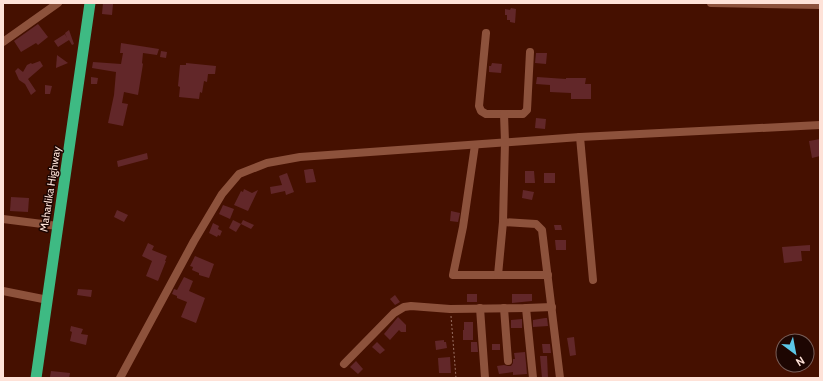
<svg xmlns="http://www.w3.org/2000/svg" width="823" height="381" font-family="Cabin,sans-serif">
  <rect width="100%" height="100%" fill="#451000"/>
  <!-- building -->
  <g fill="#622729">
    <path d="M103,3L113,4L112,15L102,14Z"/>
    <path d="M511,8L516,9L515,23L510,22V20H507V15H505V9L510,10Z"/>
    <path d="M38,24L48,37L38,45L36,43L21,52L14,41Z"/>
    <path d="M69,30L74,44L72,45L69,40L58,47L54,41L65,34L67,38L65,33Z"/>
    <path d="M121,43L159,49L157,55L143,53L142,63L143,64L138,95L124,92L122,103L128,104L123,126L108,123L114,95L116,72L92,68L93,62L121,64L123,53H120Z"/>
    <path d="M161,51L167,52L166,58L160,57Z"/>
    <path d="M536,53H547L546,64L535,63Z"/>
    <path d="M57,55L68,63L56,68Z"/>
    <path d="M40,61L43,66L28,79L36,91L31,95L25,84L19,80L15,71L18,68L23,72L27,65L31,63L32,64Z"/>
    <path d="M186,63L216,66L215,74H208L207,82L204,81L202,93L200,92L199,99L179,97L180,87L178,86L180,65H186Z"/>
    <path d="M492,63L502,64L501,73L489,72V66H491Z"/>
    <path d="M91,77L98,78L97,84H91Z"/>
    <path d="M537,77L566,79V78H586L585,84H591V99H571V93L550,92V85L536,84Z"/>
    <path d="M45,85L52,86L50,94H45Z"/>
    <path d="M536,118L546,119L545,129L535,128Z"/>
    <path d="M820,139V156L812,158L809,141Z"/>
    <path d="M147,153L148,159L118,167L117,161Z"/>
    <path d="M310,169H313L316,182L306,183L304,170Z"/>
    <path d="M525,171H534L535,183H525Z"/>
    <path d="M287,173L294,192L286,195L285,191L271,194L270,187L282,185L279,176Z"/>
    <rect x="544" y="173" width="11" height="10"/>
    <path d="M244,189L252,193L258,190L248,211L234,205L241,191L243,192Z"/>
    <path d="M523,190L534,192L532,200L522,198Z"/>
    <path d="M11,197L29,198L28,212L10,211Z"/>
    <path d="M223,205L234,209L230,219L219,214Z"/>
    <path d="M117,210L128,215L124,222L114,217Z"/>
    <path d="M451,211L460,213L458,222L450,221Z"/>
    <path d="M233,220L241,224L236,232L229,228Z"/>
    <path d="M243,220L254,225L251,229L241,224Z"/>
    <path d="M213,223L219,226L218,229L222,231L220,236L218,235L217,237L209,233Z"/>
    <path d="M554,225H561L562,230H555Z"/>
    <path d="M555,240H566V250H556Z"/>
    <path d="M148,243L154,246L152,250L167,256L165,261H166L158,281L146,276L152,261L142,256Z"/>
    <path d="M810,245V251H801L802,261L784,263L782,247Z"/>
    <path d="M195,256L214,264L209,278L199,275V273L192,270L193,267L190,266Z"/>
    <path d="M184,277L193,281L189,291L205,298L196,323L181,317L187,302L177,298V296L172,294L174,289L177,290Z"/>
    <path d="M78,289L92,290L91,297L77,295Z"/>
    <rect x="467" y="294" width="10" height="8"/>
    <path d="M512,294H532V301L512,303Z"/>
    <path d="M395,295L400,302L395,305L390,299Z"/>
    <path d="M398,317L406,325V332H401L399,330L390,340L384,334Z"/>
    <path d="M545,318H547L548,326L533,327V320Z"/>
    <path d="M522,319V328H511V320Z"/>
    <path d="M464,322H473V340H463V330H464Z"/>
    <path d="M71,326L83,329L81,334L88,335L86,345L70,341L72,332L70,331Z"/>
    <path d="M574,337L576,355L570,356L567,338Z"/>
    <path d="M444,340V342H446L447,348L436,350L435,341Z"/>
    <path d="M377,342L385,350L380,354L372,347Z"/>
    <path d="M471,342H477L478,352H471Z"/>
    <rect x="492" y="344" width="8" height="6"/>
    <path d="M542,344H550L551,353H543Z"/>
    <path d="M525,352L527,374L513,375V372L499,374L497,366L504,365L508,366H511L513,363V359H515L514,353Z"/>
    <path d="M540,356H547L548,378H542Z"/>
    <path d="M450,357L451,373H439L438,358Z"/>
    <path d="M356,361L363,369L358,374L350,367Z"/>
    <path d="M51,371L70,373L69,378L50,377Z"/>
  </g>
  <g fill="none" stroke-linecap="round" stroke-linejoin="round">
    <!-- path -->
    <path stroke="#996f62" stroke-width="1" stroke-dasharray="2 2" stroke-linecap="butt" d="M451,316L456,378"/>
    <!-- minor -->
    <g stroke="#8d523c" stroke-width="8">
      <path d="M711,3L820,5"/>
      <path d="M486,33L479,106L481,111L486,114H523L527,110L530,52"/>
      <path d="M3,42L58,3"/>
      <path d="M504,114L505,142L503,222L536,224L542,230L560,378"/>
      <path d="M580,137L593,280"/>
      <path d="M475,145L463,227L453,275H498"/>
      <path d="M3,219L58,226"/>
      <path d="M503,222L498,275H548"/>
      <path d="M3,291L48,300"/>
      <path d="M480,308L485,378"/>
      <path d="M504,308L508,361"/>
      <path d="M526,308L533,378"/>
      <path d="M344,364L394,313L404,307L411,306L450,309L526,308L552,307"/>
      <path d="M120,378L194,241L222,194L239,174L267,163L300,157L580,137L820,125"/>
    </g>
    <!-- highway -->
    <path stroke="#3eba83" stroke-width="11" d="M36,378L90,3"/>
  </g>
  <g text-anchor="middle" stroke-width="3" stroke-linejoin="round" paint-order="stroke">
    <!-- street labels -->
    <g font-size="11" fill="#fee2d8" stroke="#1d0602">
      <text transform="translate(50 189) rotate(-81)" y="4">Maharlika Highway</text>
    </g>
  </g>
  <!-- border -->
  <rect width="823" height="381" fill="none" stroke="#fee2d8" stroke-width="8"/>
  <!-- north arrow -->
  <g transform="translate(795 353) rotate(148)"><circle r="19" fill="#1d0602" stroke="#775e58"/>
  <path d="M0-3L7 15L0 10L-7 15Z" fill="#5cc7e7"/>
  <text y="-6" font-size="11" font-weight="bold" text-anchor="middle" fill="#fee2d8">N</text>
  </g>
</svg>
